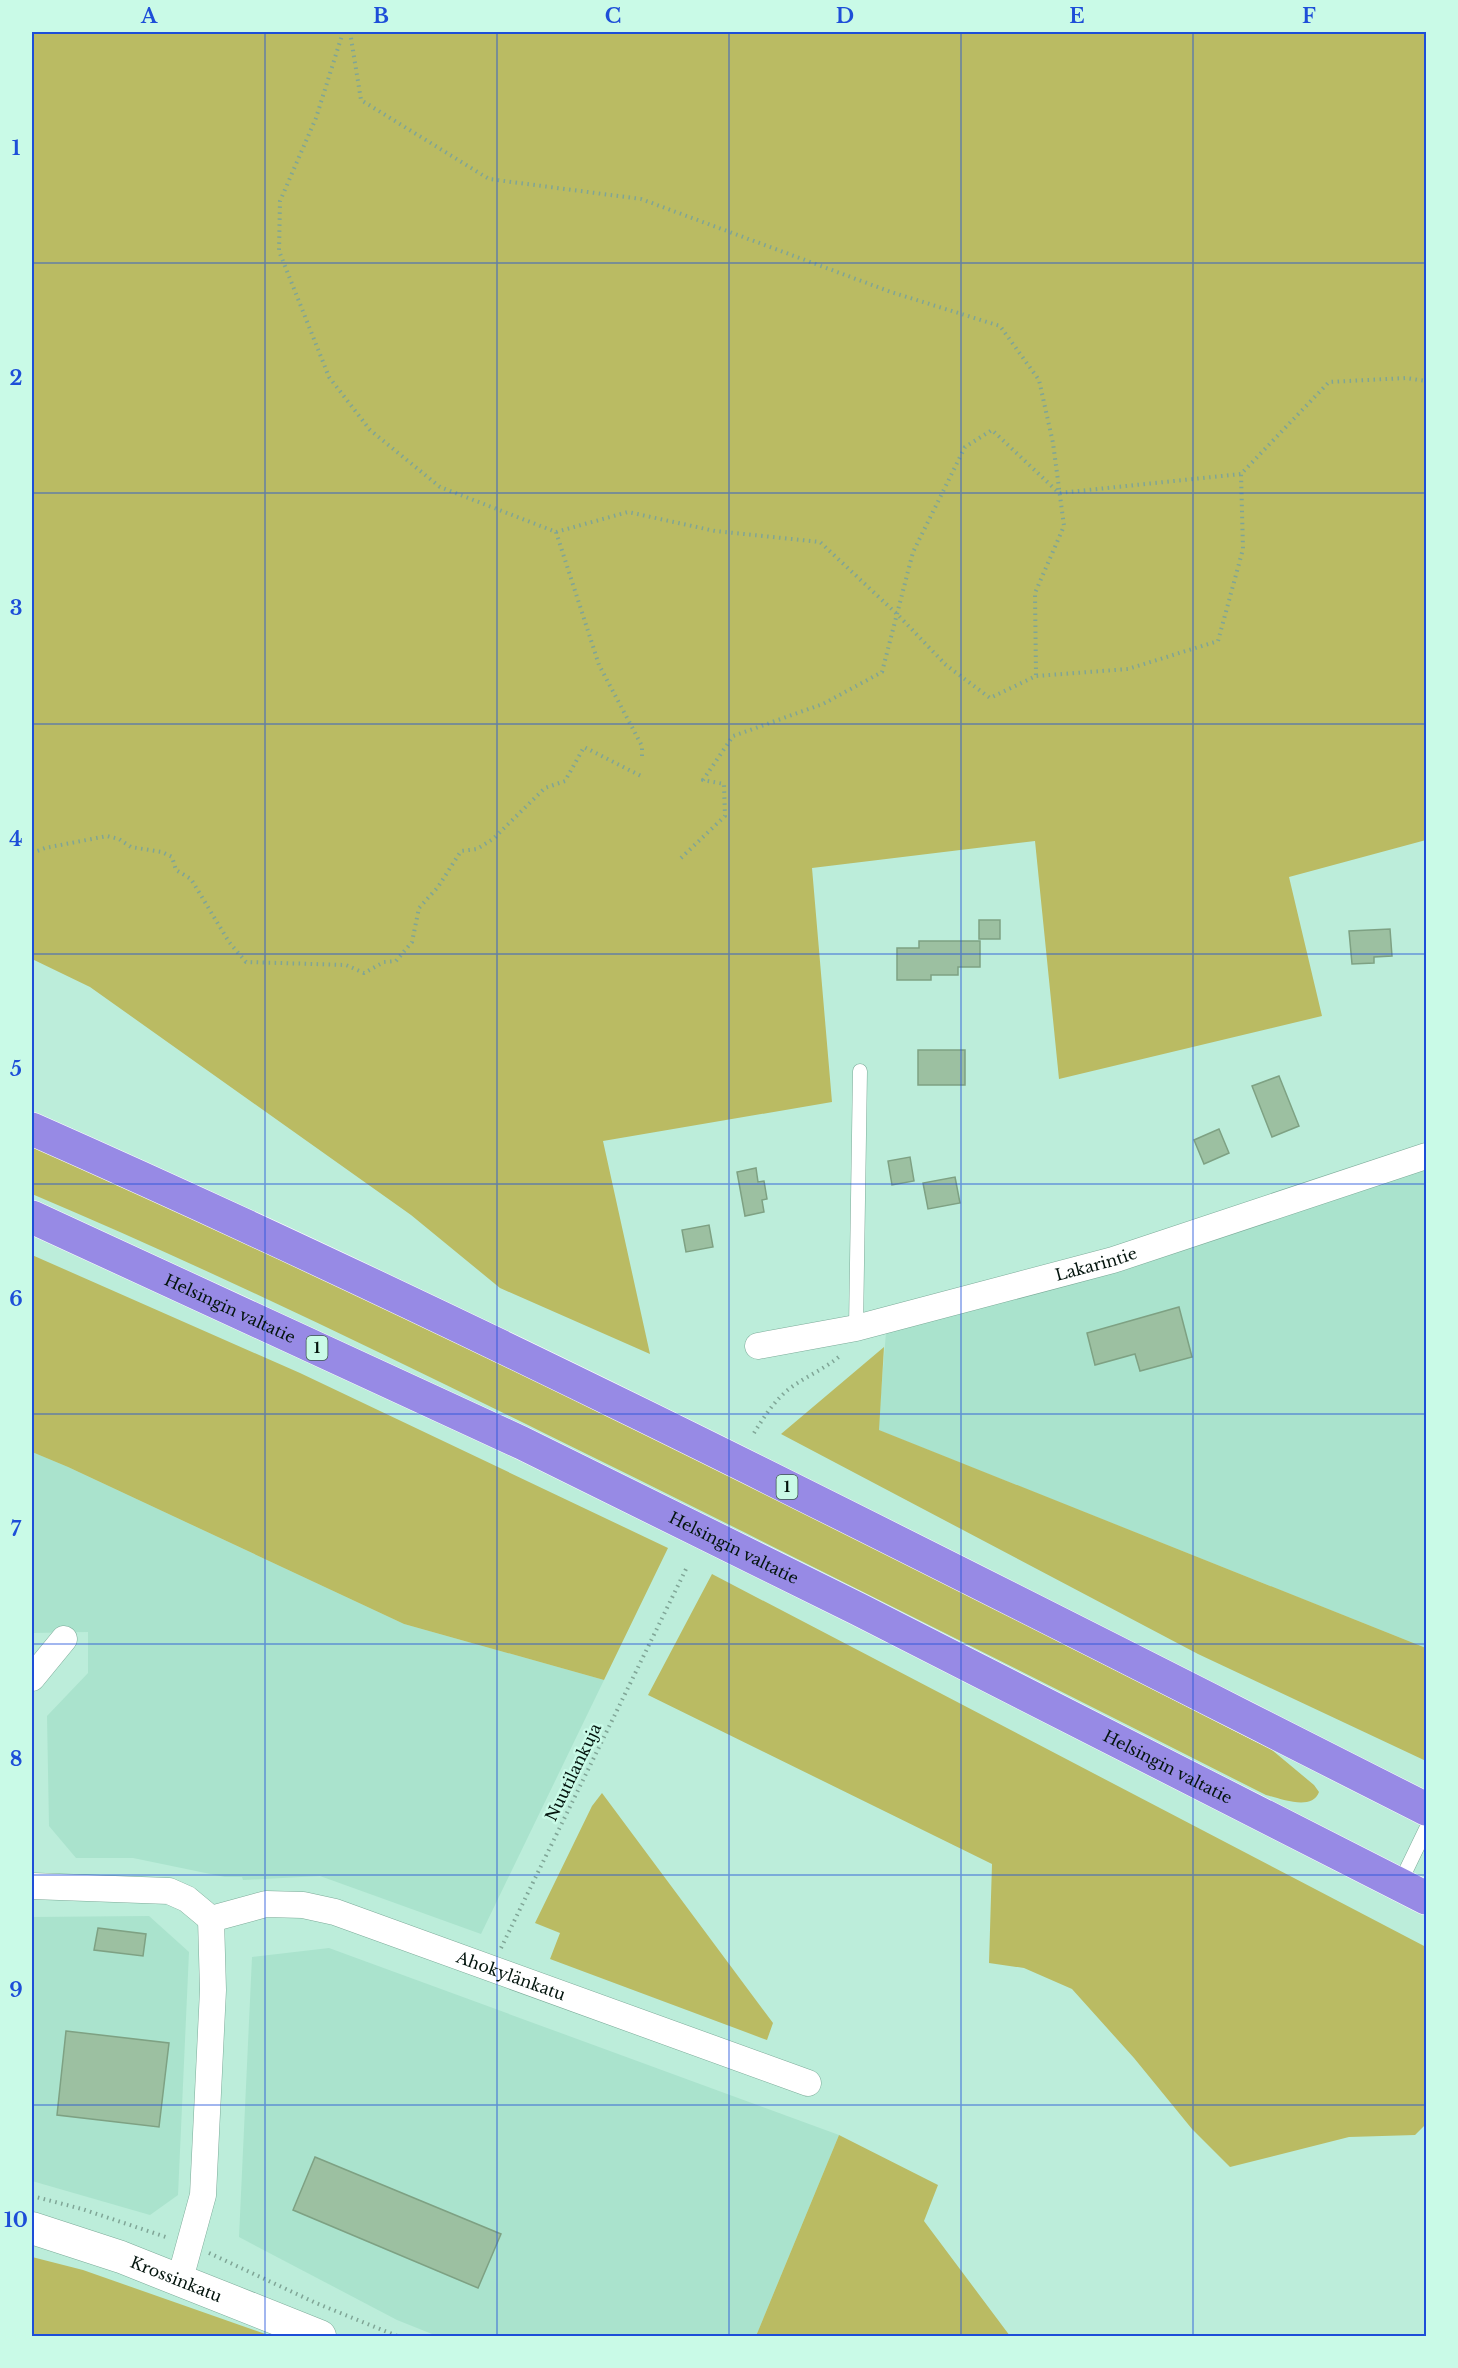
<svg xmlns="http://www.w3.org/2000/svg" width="1458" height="2368" font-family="'Libre Baskerville',serif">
  <rect width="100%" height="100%" fill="#bcedda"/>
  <!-- built -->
  <g fill="#aae3cd">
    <path d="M1426,1156V1648L878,1430L887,1320Z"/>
    <path d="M32,1452L68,1467L404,1624L604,1680L481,1934L320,1876L243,1880L242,1877H225L133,1858H76L49,1826L47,1716L88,1673V1632L32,1633Z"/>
    <path d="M149,1916L189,1952L178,2195L150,2215L32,2181V1917Z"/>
    <path d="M329,1948L839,2135L756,2336H437L397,2320L239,2237L252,1957Z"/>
  </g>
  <!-- green -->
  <g fill="#babb63">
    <path d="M32,32H1426V840L1289,877L1322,1016L1059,1079L1035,841L812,868L832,1102L603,1141L650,1354L500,1288L411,1215L90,987L32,959Z"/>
    <path d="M32,1146L72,1163L435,1331L759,1489L1272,1750L1314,1785L1319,1792C1312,1811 1282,1799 1266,1795C1026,1674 786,1552 544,1433C375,1350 205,1267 32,1194Z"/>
    <path d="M32,1255L300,1373L668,1548L604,1680L404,1624L68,1467L32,1452Z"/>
    <path d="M884,1347L879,1430L1426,1648V1761L1198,1654L781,1434Z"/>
    <path d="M712,1574L1426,1947V2124L1415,2135L1349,2137L1230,2167L1192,2129L1134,2058L1072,1989L1024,1968L989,1963L992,1864L648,1695Z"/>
    <path d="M602,1793L773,2023L767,2040L550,1959L560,1933L535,1923L592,1806Z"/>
    <path d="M839,2135L938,2185L924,2221L1010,2336H756Z"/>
    <path d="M32,2257L83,2270L271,2336H32Z"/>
  </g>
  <!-- building -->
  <g fill="#9cc0a1" stroke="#7ea183" stroke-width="1.5">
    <rect x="979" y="920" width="21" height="19"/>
    <path d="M1390,929L1392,956L1374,957V963L1352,964L1349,931Z"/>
    <path d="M919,941H980V967H958V975H931V980H897V948H919Z"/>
    <rect x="918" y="1050" width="47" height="35"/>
    <path d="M1279,1076L1299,1126L1272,1137L1252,1086Z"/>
    <path d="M1219,1129L1229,1153L1204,1164L1194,1140Z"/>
    <path d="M910,1157L914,1181L892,1185L888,1161Z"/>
    <path d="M756,1168L758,1182L764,1181L767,1199L762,1200L764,1212L745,1216L737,1172Z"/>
    <path d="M955,1177L960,1203L928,1209L923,1183Z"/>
    <path d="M709,1225L713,1247L686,1252L682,1230Z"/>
    <path d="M1179,1307L1192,1357L1140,1371L1135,1354L1095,1365L1087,1333Z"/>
    <path d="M98,1928L146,1934L143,1956L94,1950Z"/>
    <path d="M66,2031L169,2043L159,2127L57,2115Z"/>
    <path d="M315,2157L501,2234L478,2288L293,2210Z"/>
  </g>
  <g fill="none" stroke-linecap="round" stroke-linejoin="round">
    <defs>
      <g id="service">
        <path d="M856,1328L860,1071"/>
        <path d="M1399,1885L1426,1829"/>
      </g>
      <g id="minor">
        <path id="s1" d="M758,1346L856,1328L1113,1260L1426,1156"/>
        <path d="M32,1678L64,1639"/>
        <path id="s2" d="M32,1886L169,1891L187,1899L211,1919L266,1904L303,1905L335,1912L808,2083"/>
        <path d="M180,2279L203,2195L213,1990L211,1919"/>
      </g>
      <g id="tertiary">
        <path id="s3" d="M32,2228L121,2257L320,2336"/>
      </g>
      <g id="motorway">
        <path d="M32,1129C505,1338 965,1576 1426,1809"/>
        <path id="s4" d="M32,1217L522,1443L858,1609L1426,1898"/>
      </g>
    </defs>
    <!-- service casing -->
    <use href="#service" stroke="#7cab99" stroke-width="15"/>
    <!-- minor casing -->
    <use href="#minor" stroke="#7cab99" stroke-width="27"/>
    <!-- tertiary casing -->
    <use href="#tertiary" stroke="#7cab99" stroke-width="33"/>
    <!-- motorway casing -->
    <use href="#motorway" stroke="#fff" stroke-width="34"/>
    <!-- path -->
    <g stroke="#7fa596" stroke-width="4" stroke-dasharray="1.5 4.5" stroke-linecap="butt">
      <path d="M343,32L316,118L280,201L279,251L329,377L370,430L440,487L556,532L628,512L715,531L820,542L898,615L946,665L990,698L1036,676L1128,669L1218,641L1243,549L1241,474"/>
      <path d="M350,32L361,100L489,179L641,199L891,292L1000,326L1039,380L1053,443L1064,526L1035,593L1036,676"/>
      <path d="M556,532L599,665L642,746V758"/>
      <path d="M32,853L45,848L107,836L119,839L131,847L162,852L172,857L176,870L191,879L229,942L246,962L346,965L364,973L384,962L396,961L412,942L419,908L438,887L461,851L477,849L493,839L545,788L565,781L584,747L641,776"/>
      <path d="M681,858L725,816L724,784L703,780L733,736L823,704L882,672L913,552L965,447L992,430L1059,493L1241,474L1329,382L1406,378L1426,381"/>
      <path d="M754,1433C764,1417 774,1401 789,1389C806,1376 825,1369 841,1355"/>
      <path d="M501,1948L687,1567"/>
      <path d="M32,2196L82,2209L169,2238"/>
      <path d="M209,2253L316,2303L397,2336"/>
    </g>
    <!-- service -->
    <use href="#service" stroke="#fff" stroke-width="14"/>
    <!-- minor -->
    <use href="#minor" stroke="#fff" stroke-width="26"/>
    <!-- tertiary -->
    <use href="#tertiary" stroke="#fff" stroke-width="32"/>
    <!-- motorway -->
    <use href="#motorway" stroke="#978ae5" stroke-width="33"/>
  </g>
  <!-- grid -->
  <path fill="none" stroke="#1d4ed8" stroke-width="1.5" stroke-opacity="0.55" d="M265,32V2336M497,32V2336M729,32V2336M961,32V2336M1193,32V2336M32,263H1426M32,493H1426M32,724H1426M32,954H1426M32,1184H1426M32,1414H1426M32,1644H1426M32,1875H1426M32,2105H1426"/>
  <g text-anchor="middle" stroke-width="5" stroke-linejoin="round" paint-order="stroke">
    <!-- shield labels -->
    <g fill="#c9fae7" stroke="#3e594e" stroke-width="1.5">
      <rect x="306.5" y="1336" width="21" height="24" rx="4.5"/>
      <rect x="776.5" y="1475" width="21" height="24" rx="4.5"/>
    </g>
    <g font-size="15" font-weight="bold" fill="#03140d">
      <text x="317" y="1353">1</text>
      <text x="787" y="1492">1</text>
    </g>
    <!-- street labels -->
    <g font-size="16" fill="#03140d" stroke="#c9fae7">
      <text dy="6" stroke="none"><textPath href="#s1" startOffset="348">Lakarintie</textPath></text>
      <text dy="6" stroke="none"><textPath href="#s4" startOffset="218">Helsingin valtatie</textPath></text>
      <text dy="6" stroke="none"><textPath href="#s4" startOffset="776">Helsingin valtatie</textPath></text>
      <text dy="6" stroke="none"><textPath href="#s4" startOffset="1262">Helsingin valtatie</textPath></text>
      <text transform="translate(573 1772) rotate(-64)" y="6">Nuutilankuja</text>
      <text dy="6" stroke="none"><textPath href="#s2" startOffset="502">Ahokylänkatu</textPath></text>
      <text dy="6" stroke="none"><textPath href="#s3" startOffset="153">Krossinkatu</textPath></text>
    </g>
  </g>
  <!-- border -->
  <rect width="1458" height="2368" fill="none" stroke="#c9fae7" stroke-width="66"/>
  <rect x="33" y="33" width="1392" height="2302" fill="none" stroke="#1d4ed8" stroke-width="2"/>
  <g font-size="20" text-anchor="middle" font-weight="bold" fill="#1d4ed8">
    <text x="149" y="23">A</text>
    <text x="381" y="23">B</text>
    <text x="613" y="23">C</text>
    <text x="845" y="23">D</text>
    <text x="1077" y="23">E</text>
    <text x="1309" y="23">F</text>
    <text x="16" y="155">1</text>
    <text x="16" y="385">2</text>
    <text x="16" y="615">3</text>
    <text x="16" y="846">4</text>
    <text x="16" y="1076">5</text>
    <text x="16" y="1306">6</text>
    <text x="16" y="1536">7</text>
    <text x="16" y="1766">8</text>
    <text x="16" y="1997">9</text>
    <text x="16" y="2227">10</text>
  </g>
</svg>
